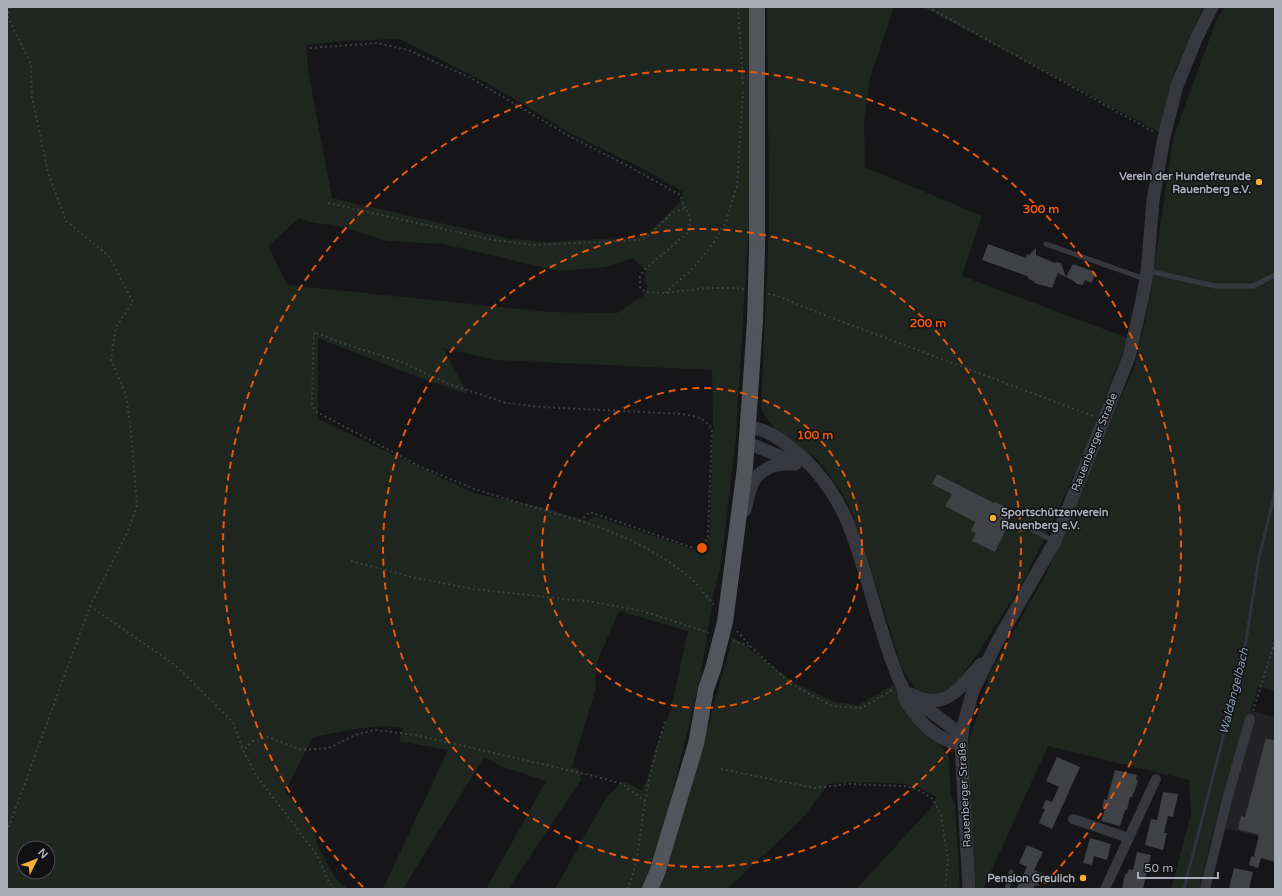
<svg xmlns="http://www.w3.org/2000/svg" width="1282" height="896" font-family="'Varela Round',sans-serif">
  <rect width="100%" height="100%" fill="#161618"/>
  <!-- built -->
  <path fill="#222225" d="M1251,711L1275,717V840L1214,826L1223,792Z"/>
  <!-- green -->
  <g fill="#1e261f" fill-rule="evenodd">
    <path d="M7,7H750L752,169L736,439L721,564L714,592L700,679L691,717L667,814L649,872L642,889H555L607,796L624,781L642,791L650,771L655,751L671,709L688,631L619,611L597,662L595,691L572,767L580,770L581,780L508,889H486L546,781L500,766L484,757L403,889H383L448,750L399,741L403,728L382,726L355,729L313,737L285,791L311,824L320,851L336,879L348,889H7ZM400,39L498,89L570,133L651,173L683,192L680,202L646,235L635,237L547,242L510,239L332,198L308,70L306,45L343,41ZM299,218L311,222L341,227L387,241L443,244L559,271L605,267L633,258L647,271L644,279L647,286L644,295L617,313L548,312L287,285L268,246ZM318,338L423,379L468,394L443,348L495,360L712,370L713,423L710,537L698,551L594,516L588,521L541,507L476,494L318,419ZM24,848H48V872H24Z"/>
    <path d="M767,7H894L870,78L864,122L865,167L982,216L962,276L1128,338L1099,413L1092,435L1057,513L1022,584L978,653L957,683L942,693L929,694L916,690L901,666L869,562L848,503L829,474L816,459L775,429L767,419L761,408L769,225Z"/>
    <path d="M923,7H1203L1175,71L1161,133Z"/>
    <path d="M1224,7H1275V691L1258,687L1244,731L1223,792L1199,889H1171L1191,814L1189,780L1048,746L983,889H976L968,791V744L991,671L1047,572L1100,443L1134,369L1149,303L1173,138L1215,24Z"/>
    <path d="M733,637L795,683L834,702L858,705L894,685L904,704L946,752L949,758L951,796L955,805L960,889H856L898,844L932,806L936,797L916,786L904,784L864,782L829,784L800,821L727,889H657L670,856L685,807Z"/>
  </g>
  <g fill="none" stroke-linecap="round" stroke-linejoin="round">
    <!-- stream -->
    <path stroke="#2c353c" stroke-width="3" d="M1184,889L1243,660L1259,558L1275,492"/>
  </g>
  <!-- building -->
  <g fill="#404145">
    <path d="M988,244L1026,258L1027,254L1029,255L1036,248V255L1055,263L1056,262L1061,263L1066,277L1058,273L1052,288L1034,283L1035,282L1029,279L1027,276L982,260Z"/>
    <path d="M1073,264L1095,272L1092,283L1085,280L1083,285L1077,284L1075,282L1066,277Z"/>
    <path d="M937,474L994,503L995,502L1004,506L1003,508L1014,513L995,552L972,541L976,533L971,531L975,522L945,506L952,494L932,484Z"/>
    <path d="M1266,738L1275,741V862L1261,858L1258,868L1249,865L1251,856L1256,857L1254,856L1259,835L1238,829L1241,816L1245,817Z"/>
    <path d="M1057,757L1080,767L1052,829L1039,823L1045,809L1042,808L1046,800L1052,802L1059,787L1046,781Z"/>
    <path d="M1115,770L1137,775L1136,780H1138L1134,793H1133L1132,797H1130L1127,810H1125L1120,826L1101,821L1105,809L1102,808L1104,799L1107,800Z"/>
    <path d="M1163,792L1178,794L1173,817L1168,816L1164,833H1167L1163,850L1145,845L1151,819L1157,820Z"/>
    <path d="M1090,838L1111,844L1107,860L1094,856L1092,865L1083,863Z"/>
    <path d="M1027,845L1043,852L1034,870L1043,874L1038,886L1035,885L1033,889H1016L1027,867L1019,863Z"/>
    <path d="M1137,852L1151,855L1143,889H1122L1125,874H1127L1129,869L1133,870Z"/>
    <path d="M1234,868L1253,872L1249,889H1229Z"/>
  </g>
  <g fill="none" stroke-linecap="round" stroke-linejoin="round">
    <!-- path -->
    <g stroke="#3d3f44" stroke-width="2" stroke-dasharray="2 3" stroke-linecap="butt">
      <path d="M738,7L743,86"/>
      <path d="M928,7L1154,132"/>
      <path d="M310,48L377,43L408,50L469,77L569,136L632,168L680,195L685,208"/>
      <path d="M328,203L493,240L533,245L641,240L650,235L672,213L685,208L690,216V231L645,269L640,276V287L645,292L665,293L705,288H735L744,289"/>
      <path d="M665,293L694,267L712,245L726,222L737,186L743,92"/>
      <path d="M768,294L775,295L819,313L1093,416"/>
      <path d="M580,521L477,490L421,467L315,411L312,403L314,332L342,343L404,363L446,383L506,403L542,407L682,414C695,416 704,417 712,429L708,537L699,550L590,512L580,521C619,533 658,551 689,577C699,585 706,596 714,605"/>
      <path d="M351,561L416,578L473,589L593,602L642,611L709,633"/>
      <path d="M90,606L175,665L233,722L243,750"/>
      <path d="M737,631L751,647L791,684L832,706L862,708L892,690"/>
      <path d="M733,641L751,647"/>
      <path d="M1253,711L1275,641"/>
      <path d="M721,769L815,788L848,784L902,786L915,788L933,799L941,815L948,861L945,889"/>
      <path d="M7,832L90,606L127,533L137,505L131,432L126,395L111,360L116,327L133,302L109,256L66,221L48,172L32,97L31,64L8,17L10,7"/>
      <path d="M335,889L329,882L317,855L256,775L243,750L253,741L268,737L302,750L329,748L355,735L375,730L416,735L598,777L622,784L645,801"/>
      <path d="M627,889C640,861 640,826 646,796C650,770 658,746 665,721"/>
    </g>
    <!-- service -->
    <g stroke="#37383d" stroke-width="5">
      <path d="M1046,244L1145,279"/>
      <path d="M1148,271L1215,286H1253L1275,275"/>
      <path d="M1021,524L1054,541"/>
      <path d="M1007,889L1011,872"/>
    </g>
    <!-- minor -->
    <g stroke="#37383d" stroke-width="10">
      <path d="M1073,819L1129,838"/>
      <path d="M1105,889L1156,779"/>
      <path d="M1205,889L1228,796L1250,719"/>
    </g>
    <!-- tertiary -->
    <g stroke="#37383d" stroke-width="13">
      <path d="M747,427C764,428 777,437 790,447C816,467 834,491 847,521C868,571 877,627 898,677C899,681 902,685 903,688C904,693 904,698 907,703C921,724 936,739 961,745"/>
      <path d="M746,442L793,462"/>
      <path d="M745,510C748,500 749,487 755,479C764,466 781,463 795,464"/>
      <path d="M911,694C944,713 960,688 981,664"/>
      <path d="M915,698L921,704L954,729L960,744"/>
      <path d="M969,889L961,745L963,726L973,691L997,642L1055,541L1129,357L1142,300L1147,273L1153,200L1164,137L1177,86L1196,39L1212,7"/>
    </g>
    <!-- primary -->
    <g stroke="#53555c" stroke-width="16">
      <path d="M757,249V7"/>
      <path d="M731,576L745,467L755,321"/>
      <path d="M650,889L657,873L696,744L706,689L713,669"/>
    </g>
    <!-- primary-bridge -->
    <g stroke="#53555c" stroke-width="16">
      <path d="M755,321L757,249"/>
      <path d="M713,669L725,622L731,576"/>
    </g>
  </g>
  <!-- distance rings -->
  <g fill="none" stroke="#e8590c" stroke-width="2" stroke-dasharray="7 5">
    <circle cx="702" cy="548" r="160"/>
    <circle cx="702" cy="548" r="319"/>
    <path d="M363 887A479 479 0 1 1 1041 887"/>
  </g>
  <!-- markers -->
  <g fill="#f2b134" stroke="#111113" stroke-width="1.5">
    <circle cx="1259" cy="182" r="4"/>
    <circle cx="993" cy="518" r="4"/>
    <circle cx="1083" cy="878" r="4"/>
  </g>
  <g text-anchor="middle" stroke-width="3" stroke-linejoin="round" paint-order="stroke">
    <!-- poi labels -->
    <g font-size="11" font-weight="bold" fill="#a8adb8" stroke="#111113" text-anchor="end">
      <text x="1251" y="180">Verein der Hundefreunde<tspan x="1251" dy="13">Rauenberg e.V.</tspan></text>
      <text x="1001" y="516" text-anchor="start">Sportschützenverein<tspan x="1001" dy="13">Rauenberg e.V.</tspan></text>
      <text x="1075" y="882">Pension Greulich</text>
    </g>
    <!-- street labels -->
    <g font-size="11" fill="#a8adb8" stroke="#111113">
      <text transform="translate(1094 442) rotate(-68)" y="4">Rauenberger Straße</text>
      <text transform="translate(964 795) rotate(-93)" y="4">Rauenberger Straße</text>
    </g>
    <!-- water labels -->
    <g font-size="12" font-style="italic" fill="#7f9bb3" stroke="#111113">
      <text transform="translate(1234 691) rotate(-76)" y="4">Waldangelbach</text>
    </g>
  </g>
  <circle cx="702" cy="548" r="6" fill="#e8590c" stroke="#111113" stroke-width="2"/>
  <g font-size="12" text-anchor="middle" font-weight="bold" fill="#e8590c" stroke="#111113" stroke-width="3" stroke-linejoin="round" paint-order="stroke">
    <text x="1041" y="213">300 m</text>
    <text x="928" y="327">200 m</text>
    <text x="815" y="439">100 m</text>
  </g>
  <!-- border -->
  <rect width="1282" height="896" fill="none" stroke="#a8adb8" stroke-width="16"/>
  <!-- north arrow -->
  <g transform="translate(36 860) rotate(47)"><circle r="19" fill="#111113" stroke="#4d4f55"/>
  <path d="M0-3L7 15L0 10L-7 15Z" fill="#f2b134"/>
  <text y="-6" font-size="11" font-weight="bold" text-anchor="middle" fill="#a8adb8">N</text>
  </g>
  <!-- scale -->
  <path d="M1138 872v6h80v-6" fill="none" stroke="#a8adb8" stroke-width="2"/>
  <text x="1144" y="872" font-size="12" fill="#a8adb8" stroke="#111113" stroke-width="3" paint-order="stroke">50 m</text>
</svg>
